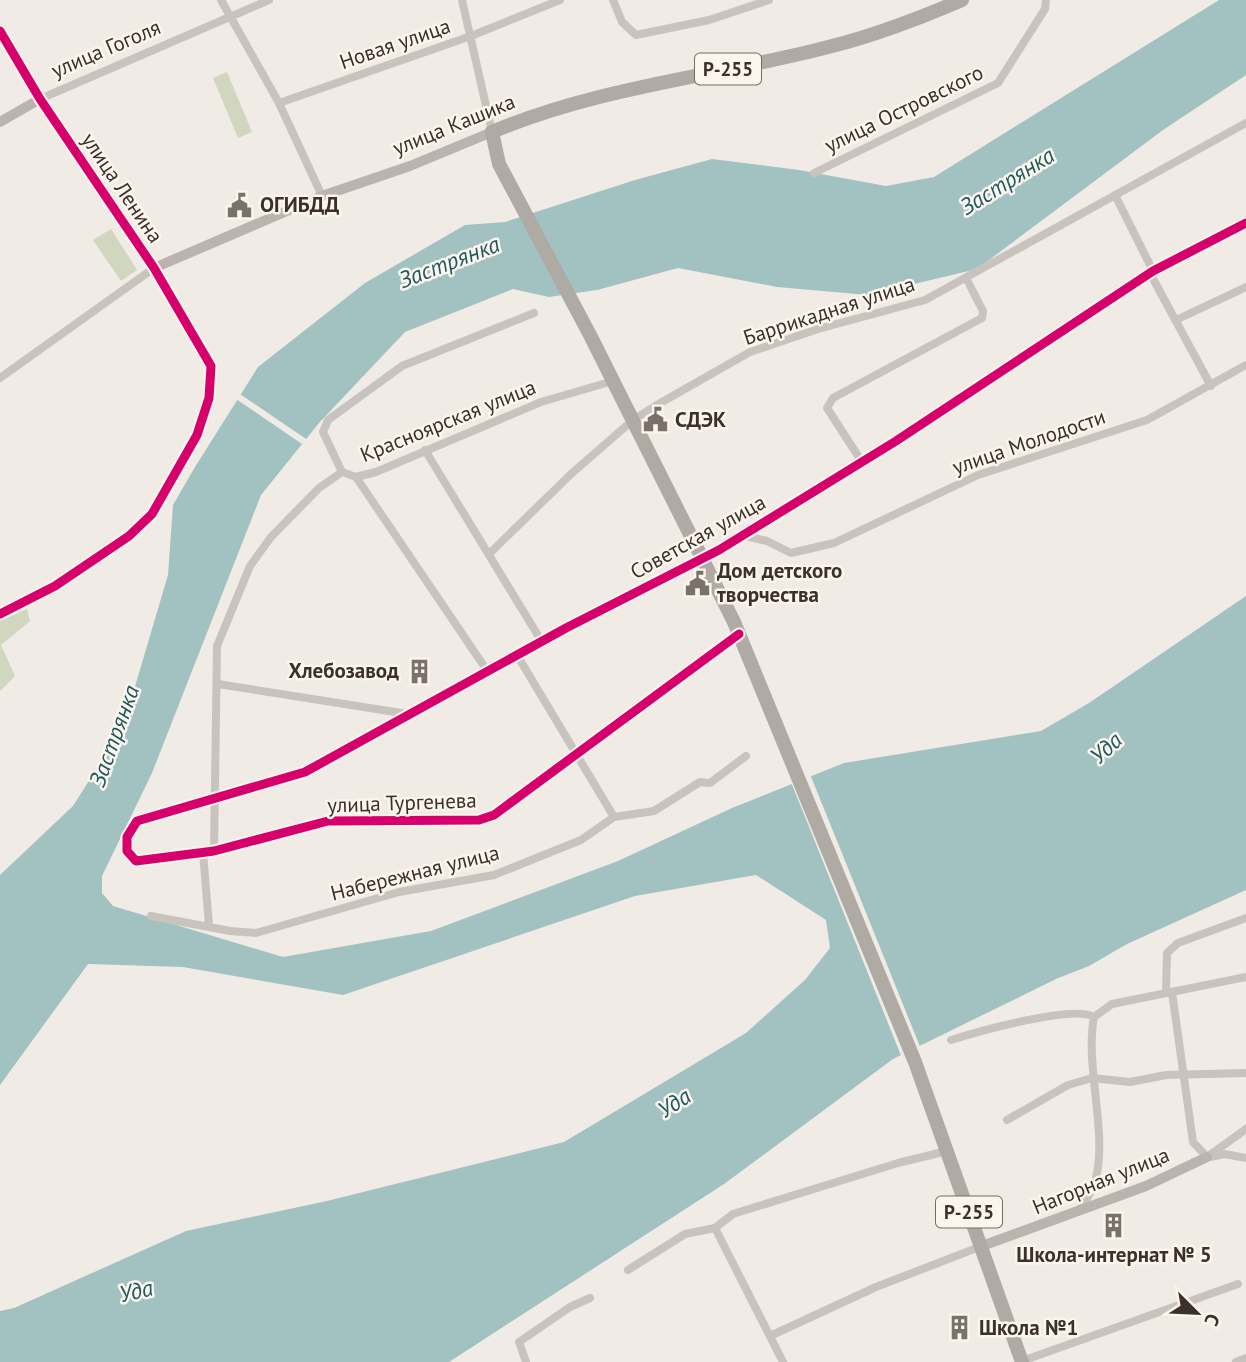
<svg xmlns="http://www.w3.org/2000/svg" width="1246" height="1362" font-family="'PT Sans',sans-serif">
  <rect width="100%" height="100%" fill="#f0ebe5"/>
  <!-- green -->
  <g fill="#d1d6bf">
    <path d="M227,72L252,132L238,138L213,78Z"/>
    <path d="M111,229L137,270L121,281L93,240Z"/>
    <path d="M27,609L30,621L1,645L15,676L0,691V621Z"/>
  </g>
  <!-- water -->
  <path fill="#a1c2c1" d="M1219,0H1246V75L1163,130L977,269L868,295L777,287L678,268L597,290L549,297L513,289L405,332L319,423L261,495L152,773L102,876V893L113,906L283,957L431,931L618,861L732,808L844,763L1041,731L1089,703L1246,596V890L1127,944L1089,966L1056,979L893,1059L724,1184L449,1362H0V1311L14,1308L186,1231L327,1201L564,1142L746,1033L805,980L830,948L826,920L756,875L635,896L343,995L183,967L88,964L0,1085V875L73,806L123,727L168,575L173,505L195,467L258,367L365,283L465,225L505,222L635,180L712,159L799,170L886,186L934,177Z"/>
  <!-- pier -->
  <g fill="#f0ebe5">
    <path d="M240,394L309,441L305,446L236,399Z"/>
    <path d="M810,774L921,1049L902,1058L791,782Z"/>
  </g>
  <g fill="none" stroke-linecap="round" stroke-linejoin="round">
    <!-- street -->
    <g stroke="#c9c3be" stroke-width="8">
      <path d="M221,0L279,103L322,196"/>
      <path d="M462,0L492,132"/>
      <path d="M613,0L622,22L636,35L709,20L769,0"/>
      <path d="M40,99L269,0"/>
      <path d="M279,103L471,36L560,0"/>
      <path d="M814,173L998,83L1045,9L1046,0"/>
      <path d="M1115,195L1153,271"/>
      <path d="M1151,275L1211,386"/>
      <path d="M1176,320L1246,287"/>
      <path d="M0,378L154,268L211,366L209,398L197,435L152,514L129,536L55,586L0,614"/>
      <path d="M425,450L542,642"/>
      <path d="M862,462L827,408L833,398L982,318L983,311L966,278"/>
      <path d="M342,472L323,432L328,420L402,366L534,313"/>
      <path d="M356,477L488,672"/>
      <path d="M741,535L767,541L791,553L834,543L978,475L1147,420L1246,365"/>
      <path d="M490,553L571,474L633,420L662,402L750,352L818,329L925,300L1246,123"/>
      <path d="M739,634L494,815L479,820L328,821L214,851L136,861L127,851V837L137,821L305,772L566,628L719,550L896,441L1153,271L1246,223"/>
      <path d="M517,655L614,817"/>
      <path d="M218,684L408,714"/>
      <path d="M214,851L217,646L250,566L271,537L319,488L342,472L356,477L376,472L541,402L613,381"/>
      <path d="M203,853L209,925"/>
      <path d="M151,916L230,931L256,933L399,892L494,875L581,840L614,817L654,811L700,782L710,783L746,756"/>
      <path d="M1166,992L1167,953L1178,943L1246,918"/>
      <path d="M1172,992L1193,1142L1207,1157"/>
      <path d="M951,1040C976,1032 1075,1004 1094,1017L1112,1004L1246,977"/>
      <path d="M1007,1120L1068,1085L1092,1078L1130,1082L1166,1075L1246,1073"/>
      <path d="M1207,1157L1246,1129"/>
      <path d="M1210,1157L1225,1154L1246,1158"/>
      <path d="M1079,1211C1084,1203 1090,1195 1093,1187C1111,1142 1084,1069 1094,1017"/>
      <path d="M715,1228L783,1362"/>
      <path d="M628,1270L685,1234L715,1228L733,1214L898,1163L947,1151"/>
      <path d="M770,1336L876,1287L982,1246"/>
      <path d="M1022,1361L1238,1284"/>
      <path d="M526,1362L519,1342L570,1307L590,1298"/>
      <path d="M1236,1362L1246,1358"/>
    </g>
    <!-- secondary -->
    <g stroke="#bab3ae" stroke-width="10">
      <path d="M0,31L40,99L154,268L322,196L410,166L492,132"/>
      <path d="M0,122L40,99"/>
      <path d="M982,1246L1146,1186L1207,1157"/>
    </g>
    <!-- highway -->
    <path stroke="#afaaa4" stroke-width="14" d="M962,0C920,18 876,35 832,46C719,76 600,86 492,132L499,164L590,335L734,622L915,1062L1022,1362"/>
    <defs>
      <g id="cycleway">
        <path d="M0,31L40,99L154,268L211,366L209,398L197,435L152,514L129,536L55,586L0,614"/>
        <path d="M739,634L494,815L479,820L328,821L214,851L136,861L127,851V837L137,821L305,772L566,628L719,550L896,441L1153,271L1246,223"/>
      </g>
    </defs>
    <!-- cycleway casing -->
    <use href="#cycleway" stroke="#fbf5ee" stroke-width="13"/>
    <!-- cycleway -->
    <use href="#cycleway" stroke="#d6006c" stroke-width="9"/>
  </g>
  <!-- icons -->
  <defs>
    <symbol id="civic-bare" viewBox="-9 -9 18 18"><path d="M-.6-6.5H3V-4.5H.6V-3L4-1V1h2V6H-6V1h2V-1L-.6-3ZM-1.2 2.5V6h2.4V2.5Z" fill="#7a716c" stroke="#fbf5ee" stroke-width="2.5" paint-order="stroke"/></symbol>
    <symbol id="building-bare" viewBox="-9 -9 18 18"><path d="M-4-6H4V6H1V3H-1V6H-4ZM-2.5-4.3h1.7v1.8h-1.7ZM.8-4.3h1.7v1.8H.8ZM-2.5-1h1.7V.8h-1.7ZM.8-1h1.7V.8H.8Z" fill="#7a716c" stroke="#fbf5ee" stroke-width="2.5" paint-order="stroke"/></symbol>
  </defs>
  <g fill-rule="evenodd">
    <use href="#civic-bare" x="222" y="188" width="35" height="35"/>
    <use href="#civic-bare" x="638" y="402" width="35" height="35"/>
    <use href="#civic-bare" x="680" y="566" width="35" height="35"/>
    <use href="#building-bare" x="402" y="654" width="35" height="35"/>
    <use href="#building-bare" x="1096" y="1208" width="35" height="35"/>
    <use href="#building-bare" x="942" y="1310" width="35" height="35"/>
  </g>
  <g text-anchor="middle" stroke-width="5" stroke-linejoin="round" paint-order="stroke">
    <!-- shield labels -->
    <g fill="#fbf5ee" stroke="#756b66" stroke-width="2">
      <rect x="695" y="53.5" width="66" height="31" rx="5"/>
      <rect x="936" y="1196.5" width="66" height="31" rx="5"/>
    </g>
    <g font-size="19" font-weight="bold" fill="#3b302b">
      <text x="728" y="76">Р-255</text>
      <text x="969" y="1219">Р-255</text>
    </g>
    <!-- street labels -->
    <g font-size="21" fill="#3b302b" stroke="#fbf5ee">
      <text transform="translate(395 44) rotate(-19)" y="7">Новая улица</text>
      <text transform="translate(106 49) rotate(-23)" y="7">улица Гоголя</text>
      <text transform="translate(904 109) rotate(-26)" y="7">улица Островского</text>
      <text transform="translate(454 125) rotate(-22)" y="7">улица Кашика</text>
      <text transform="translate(122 188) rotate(56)" y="7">улица Ленина</text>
      <text transform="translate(829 311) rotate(-18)" y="7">Баррикадная улица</text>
      <text transform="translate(448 421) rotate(-22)" y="7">Красноярская улица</text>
      <text transform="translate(1029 442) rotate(-19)" y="7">улица Молодости</text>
      <text transform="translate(698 537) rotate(-29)" y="7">Советская улица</text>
      <text transform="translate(402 803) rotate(-2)" y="7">улица Тургенева</text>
      <text transform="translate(415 873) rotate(-14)" y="7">Набережная улица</text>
      <text transform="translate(1101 1181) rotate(-22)" y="7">Нагорная улица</text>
    </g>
    <!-- poi labels -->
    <g font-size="21" font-weight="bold" fill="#3b302b" stroke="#fbf5ee" text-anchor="start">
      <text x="260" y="212">ОГИБДД</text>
      <text x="675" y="427">СДЭК</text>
      <text x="717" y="578">Дом детского<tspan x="717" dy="24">творчества</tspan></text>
      <text x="399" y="678" text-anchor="end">Хлебозавод</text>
      <text x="1114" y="1262" text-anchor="middle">Школа-интернат № 5</text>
      <text x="979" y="1335">Школа №1</text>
    </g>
    <!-- water labels -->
    <g font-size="23" font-style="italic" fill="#1f5a5e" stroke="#fbf5ee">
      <text transform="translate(1007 181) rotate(-32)" y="8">Застрянка</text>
      <text transform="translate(449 262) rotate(-21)" y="8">Застрянка</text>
      <text transform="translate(114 736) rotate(-70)" y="8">Застрянка</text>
      <text transform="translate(1106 748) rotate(-43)" y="8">Уда</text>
      <text transform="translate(674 1103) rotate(-33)" y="8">Уда</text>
      <text transform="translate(136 1291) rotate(-13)" y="8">Уда</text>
    </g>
  </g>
  <!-- north arrow -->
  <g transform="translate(1197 1313) rotate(114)" stroke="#fbf5ee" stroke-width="5" paint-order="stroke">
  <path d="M0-5L12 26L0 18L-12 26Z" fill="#3b302b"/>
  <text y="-10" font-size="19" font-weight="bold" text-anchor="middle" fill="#3b302b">С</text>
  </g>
</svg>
